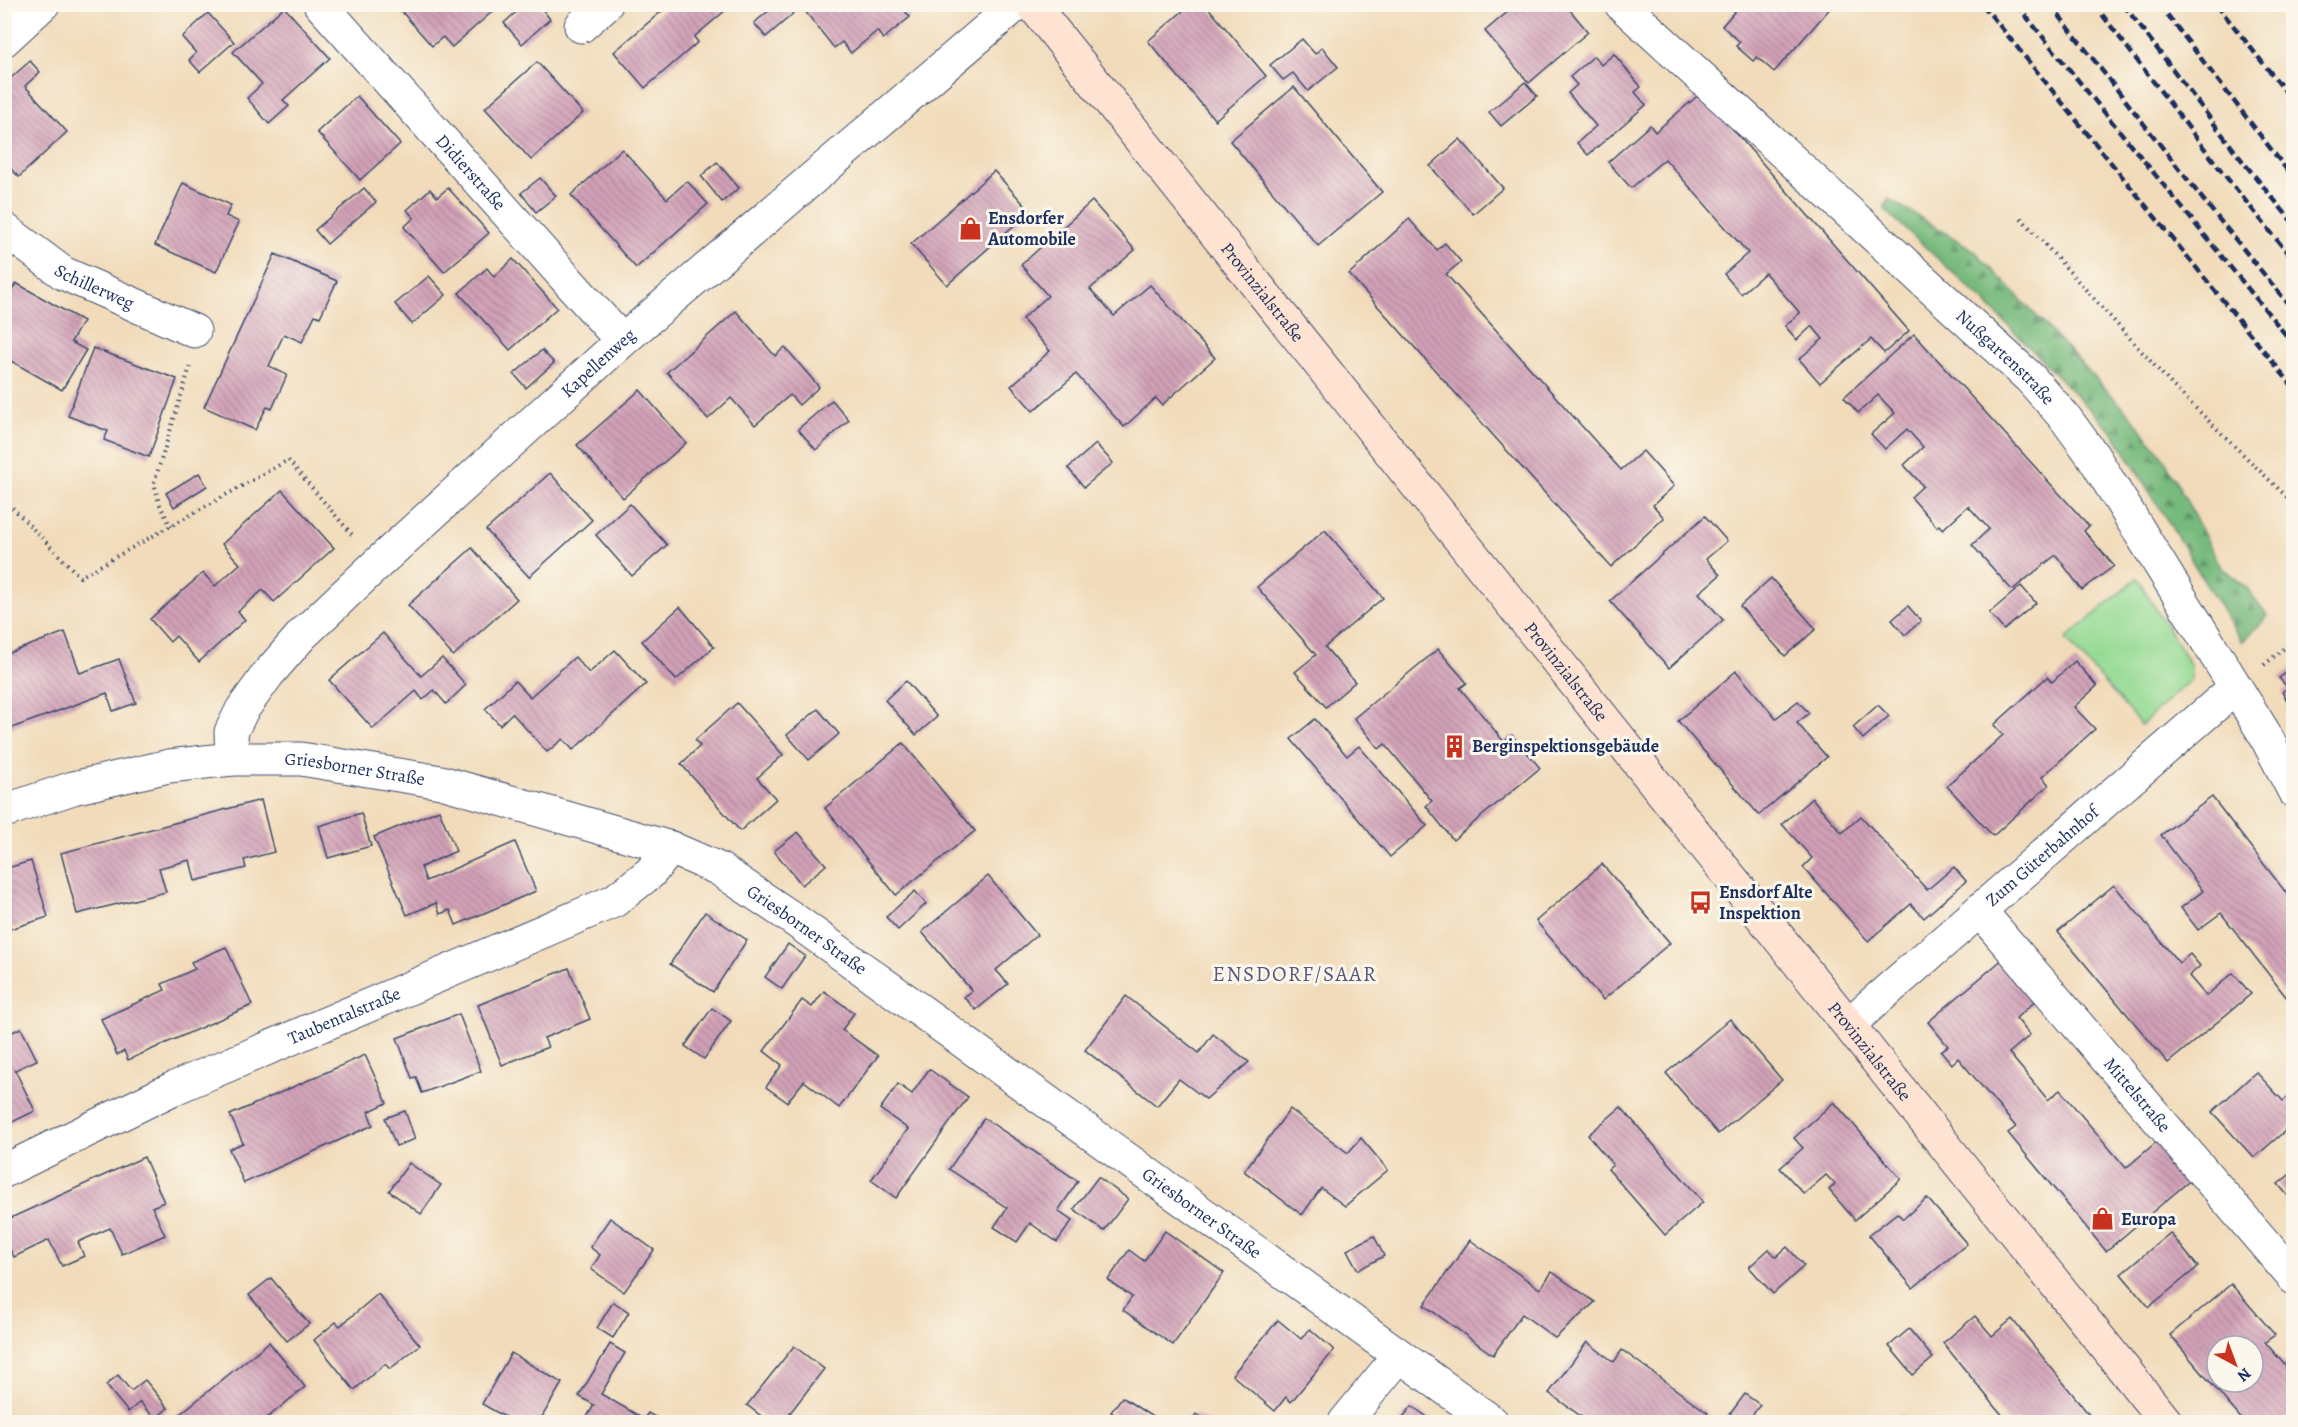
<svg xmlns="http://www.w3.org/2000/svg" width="2298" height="1427" font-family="Alegreya,serif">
  <defs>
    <pattern id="forest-firs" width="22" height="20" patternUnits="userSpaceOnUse" patternTransform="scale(1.5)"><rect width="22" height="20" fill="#77ba7d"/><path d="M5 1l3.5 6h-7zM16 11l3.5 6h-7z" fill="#61986a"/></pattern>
    <pattern id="building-back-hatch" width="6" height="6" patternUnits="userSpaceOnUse" patternTransform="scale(1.5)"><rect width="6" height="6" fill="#d2a1b7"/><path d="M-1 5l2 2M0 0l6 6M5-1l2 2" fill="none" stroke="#aa8498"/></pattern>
  </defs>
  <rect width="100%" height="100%" fill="#fbf7ec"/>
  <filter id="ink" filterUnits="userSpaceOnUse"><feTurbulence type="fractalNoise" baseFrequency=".0167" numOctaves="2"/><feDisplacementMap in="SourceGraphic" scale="12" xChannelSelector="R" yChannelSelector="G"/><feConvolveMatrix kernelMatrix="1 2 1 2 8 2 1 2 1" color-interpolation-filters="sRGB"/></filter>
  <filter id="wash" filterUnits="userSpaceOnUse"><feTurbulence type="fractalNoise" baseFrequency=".008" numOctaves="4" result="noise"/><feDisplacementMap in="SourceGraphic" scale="24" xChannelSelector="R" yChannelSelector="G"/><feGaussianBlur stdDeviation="1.35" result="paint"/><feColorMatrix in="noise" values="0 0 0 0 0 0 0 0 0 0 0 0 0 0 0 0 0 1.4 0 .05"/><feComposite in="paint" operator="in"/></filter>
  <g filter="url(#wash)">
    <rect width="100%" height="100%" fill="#f1dbba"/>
    <!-- green -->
    <path fill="#94da93" stroke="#588478" stroke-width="1.5" d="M2137,578L2191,666V679L2141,725L2066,639Z"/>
    <!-- forest -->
    <path fill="url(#forest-firs)" stroke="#49746e" stroke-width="1.5" d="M1889,199L1974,250L2133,418L2165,460L2221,567L2246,587L2268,616L2242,642L2114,434L1990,307L1883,208Z"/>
    <g id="blocks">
      <!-- building -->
      <g fill="url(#building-back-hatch)" fill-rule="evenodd">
        <path d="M395,4H487L493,11L452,47L443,37L432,46Z"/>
        <path d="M525,4H538L550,19L522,44L504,23Z"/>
        <path d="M670,4H733L694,37L698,42L645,88L614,52Z"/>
        <path d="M777,4H785L793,14L766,37L754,23Z"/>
        <path d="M813,4H911L904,10L910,17L883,39L877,31L851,53L842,42L834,48L805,11Z"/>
        <path d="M1191,4H1205L1266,76L1215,120L1148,41Z"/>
        <path d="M1517,4H1565L1588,32L1529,83L1485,31Z"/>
        <path d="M1741,4H1834L1774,72L1757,57L1753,61L1736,46L1740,42L1722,26Z"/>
        <path d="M284,7L330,58L283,100L289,106L269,124L247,98L262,84L233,52Z"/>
        <path d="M208,13L234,42L200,72L189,60L196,53L182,37Z"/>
        <path d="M1302,39L1315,54L1322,47L1338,67L1308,91L1293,73L1283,80L1270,65Z"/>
        <path d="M1614,54L1641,87L1635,92L1646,105L1588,155L1577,143L1596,126L1568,93L1577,85L1570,77L1594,56L1601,65Z"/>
        <path d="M30,61L40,72L25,86L67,132L19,177L4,162V84Z"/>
        <path d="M537,62L583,113L531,160L485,108Z"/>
        <path d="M1525,82L1537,96L1501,126L1489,112Z"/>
        <path d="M1294,87L1382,192L1318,246L1230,141Z"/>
        <path d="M1701,93L1909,331L1884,353L1871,339L1820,383L1799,359L1823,339L1812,326L1797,340L1785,326L1800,313L1765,273L1741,294L1724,274L1748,253L1665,159L1631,188L1608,162L1650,125L1655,132Z"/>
        <path d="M357,96L400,144L360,180L317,132Z"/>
        <path d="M1460,139L1503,188L1473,214L1430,166Z"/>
        <path d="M622,149L667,199L687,181L708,204L636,268L571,195Z"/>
        <path d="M717,162L739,188L722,202L701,176Z"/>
        <path d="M994,171L1030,211L947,285L911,244Z"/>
        <path d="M540,178L556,196L536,212L521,193Z"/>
        <path d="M183,183L231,205L226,216L239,222L216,272L155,245Z"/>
        <path d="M364,188L376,202L327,244L315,230Z"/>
        <path d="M448,188L489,233L444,272L404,227L414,218L407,210L430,189L437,197Z"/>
        <path d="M1092,201L1135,250L1090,289L1114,316L1150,285L1215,358L1162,405L1156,398L1124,427L1076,374L1033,411L1011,386L1050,351L1022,319L1048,296L1021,265Z"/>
        <path d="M1409,219L1437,250L1445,243L1461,262L1446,274L1621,470L1643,451L1674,486L1653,505L1664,518L1611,567L1349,274Z"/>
        <path d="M275,254L337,281L320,317L315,315L302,342L284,334L269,366L287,375L272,409L267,407L255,430L204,407Z"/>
        <path d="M513,259L557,308L510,350L459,293L487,268L494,277Z"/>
        <path d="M429,276L446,295L412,324L395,304Z"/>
        <path d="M16,283L83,321L71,342L86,350L62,390L4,357V303Z"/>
        <path d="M736,311L775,356L785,347L819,387L799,405L790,395L755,425L731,398L708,419L667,372Z"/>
        <path d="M1914,334L2089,526L2084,531L2114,566L2082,590L2056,555L2012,590L1972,545L1989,529L1968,506L1943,529L1939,525L1937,527L1911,497L1923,486L1904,465L1923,447L1907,429L1885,449L1871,434L1895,413L1878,395L1858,413L1844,397Z"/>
        <path d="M93,348L177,379L149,457L104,440L108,431L68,416Z"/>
        <path d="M542,350L554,363L526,388L514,374Z"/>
        <path d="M640,390L686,443L623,498L577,445Z"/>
        <path d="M832,400L849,420L816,450L798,429Z"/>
        <path d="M1096,444L1113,463L1084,487L1068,468Z"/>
        <path d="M199,473L207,486L174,507L166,493Z"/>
        <path d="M550,473L592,520L529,577L486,530Z"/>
        <path d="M282,490L334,548L274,602L263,590L238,611L245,620L199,662L176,636L170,642L150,619L203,573L215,586L240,564L222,544Z"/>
        <path d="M630,504L667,545L632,576L596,535Z"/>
        <path d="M1705,516L1727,541L1706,559L1720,575L1699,593L1723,620L1669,668L1610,601Z"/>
        <path d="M1325,530L1383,598L1325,647L1355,682L1326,707L1295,672L1316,655L1257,587Z"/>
        <path d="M472,548L517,599L453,656L408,605Z"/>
        <path d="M1771,578L1816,629L1785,656L1740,606Z"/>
        <path d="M2021,586L2036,603L2004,630L1989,613Z"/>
        <path d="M1908,606L1921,621L1905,635L1892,620Z"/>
        <path d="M680,607L714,647L676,680L642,641Z"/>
        <path d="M65,632L80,673L119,659L136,703L113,711L107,693L9,729L4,718V655Z"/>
        <path d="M383,633L421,676L442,658L466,685L446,704L434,690L423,700L416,691L373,729L329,680Z"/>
        <path d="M1438,649L1467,683L1460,688L1504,742L1512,735L1540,768L1453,840L1426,806L1432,801L1385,744L1379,749L1354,718Z"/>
        <path d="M615,650L646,684L573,750L563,739L547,752L512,713L500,725L485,709L515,681L530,697L575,657L589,673Z"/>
        <path d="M2075,661L2097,686L2074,707L2095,729L2042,777L2049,785L1993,836L1947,786L2003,735L1994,725L2047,677L2052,682Z"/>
        <path d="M2294,668V712L2282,692L2288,688L2279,678Z"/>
        <path d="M1736,671L1776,718L1798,701L1809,713L1797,723L1827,757L1759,815L1678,721Z"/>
        <path d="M906,681L937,717L916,735L885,700Z"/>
        <path d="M737,703L783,755L757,778L776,799L740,831L681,764L700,746L695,740Z"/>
        <path d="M1878,705L1889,716L1863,739L1853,727Z"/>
        <path d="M818,709L839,734L809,760L787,735Z"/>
        <path d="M1315,719L1347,756L1359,746L1427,826L1390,857L1291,739Z"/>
        <path d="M903,743L975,831L896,895L825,808Z"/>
        <path d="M2212,797L2294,903V1007L2221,913L2198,930L2181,908L2203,891L2161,835Z"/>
        <path d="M1812,798L1842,833L1861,816L1927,890L1954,867L1966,881L1924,918L1911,904L1868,941L1803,867L1812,858L1782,824Z"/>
        <path d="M261,800L274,852L244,860L246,868L195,881L190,860L159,868L166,892L77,914L61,853Z"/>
        <path d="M439,810L456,851L421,867L426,881L515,842L536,891L456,925L450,910L440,914L436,903L407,915L374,837Z"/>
        <path d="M361,813L371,846L328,858L319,826Z"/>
        <path d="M798,832L826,865L802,885L774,851Z"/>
        <path d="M31,861L48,917L4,931V869Z"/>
        <path d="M1602,864L1670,943L1603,1000L1536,921Z"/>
        <path d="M988,876L1037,935L996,970L1008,984L976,1010L964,997L972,991L922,932Z"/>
        <path d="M2114,885L2179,963L2190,954L2200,966L2189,976L2206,996L2233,973L2251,994L2168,1063L2058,932Z"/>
        <path d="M915,891L926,904L898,930L886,917Z"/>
        <path d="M705,912L747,940L713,992L670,964Z"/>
        <path d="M788,944L805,956L782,989L765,977Z"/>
        <path d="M226,947L252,1005L128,1060L124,1051L117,1055L101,1019L165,990L162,984L195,969L191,962Z"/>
        <path d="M2004,958L2038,999L2016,1018L2030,1035L2009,1053L2048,1100L2060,1090L2126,1168L2160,1139L2193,1178L2106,1251L2008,1133L2016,1127L1958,1058L1952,1064L1941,1051L1948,1046L1928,1022Z"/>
        <path d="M569,968L590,1019L544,1038L548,1047L502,1065L478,1005Z"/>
        <path d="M824,991L854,1013L842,1030L878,1056L839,1108L804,1081L787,1102L766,1087L782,1065L764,1051L802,1000L812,1007Z"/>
        <path d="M1126,996L1199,1053L1213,1034L1249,1062L1206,1099L1179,1079L1157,1106L1085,1050Z"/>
        <path d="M712,1008L731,1021L704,1059L685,1046Z"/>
        <path d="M459,1014L481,1071L422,1093L416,1077L412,1078L397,1038Z"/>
        <path d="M1730,1019L1782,1080L1718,1134L1666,1073Z"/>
        <path d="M21,1028L37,1060L15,1070L35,1111L4,1126V1036Z"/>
        <path d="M365,1055L387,1103L368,1112L373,1125L244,1183L229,1149L243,1143L230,1115Z"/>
        <path d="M929,1069L968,1097L896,1198L871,1180L908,1129L880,1109L898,1084L912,1094Z"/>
        <path d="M2256,1072L2283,1101L2294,1092V1123L2254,1158L2212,1112Z"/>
        <path d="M1834,1102L1901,1179L1855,1220L1829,1190L1835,1184L1826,1175L1804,1194L1780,1168L1803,1148L1794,1138Z"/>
        <path d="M1621,1107L1703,1202L1665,1235L1608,1169L1613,1165L1588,1135Z"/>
        <path d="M1290,1109L1348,1153L1361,1138L1388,1170L1345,1206L1321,1188L1302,1215L1244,1171Z"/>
        <path d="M405,1111L415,1139L396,1146L385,1118Z"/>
        <path d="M984,1118L1078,1181L1058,1211L1072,1221L1057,1242L1030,1223L1017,1242L994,1227L1007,1208L949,1169Z"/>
        <path d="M144,1157L164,1202L152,1207L165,1235L122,1254L110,1228L78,1242L84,1256L62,1266L49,1240L14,1257L4,1237V1221Z"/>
        <path d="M409,1163L441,1185L421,1214L389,1191Z"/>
        <path d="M2294,1171V1203L2278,1184Z"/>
        <path d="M1098,1177L1128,1199L1104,1231L1074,1209Z"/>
        <path d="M1927,1198L1967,1244L1913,1288L1869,1235L1897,1213L1903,1219Z"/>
        <path d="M610,1218L654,1250L624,1292L591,1269L600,1255L590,1247Z"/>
        <path d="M1165,1231L1224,1273L1173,1345L1123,1310L1132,1297L1108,1280L1129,1250L1144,1261Z"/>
        <path d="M2170,1233L2198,1267L2149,1307L2121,1274Z"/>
        <path d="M1374,1236L1384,1256L1358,1270L1347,1250Z"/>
        <path d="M1470,1240L1540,1289L1552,1272L1595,1302L1555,1338L1522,1314L1493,1355L1424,1305Z"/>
        <path d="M1787,1247L1804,1266L1773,1294L1749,1267L1769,1249L1776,1257Z"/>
        <path d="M271,1278L309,1324L287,1341L249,1295Z"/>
        <path d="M2231,1284L2275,1335L2265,1342L2294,1376V1422H2244L2170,1335ZM2217,1346H2253V1382H2217Z"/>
        <path d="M378,1294L420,1345L390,1369L385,1364L354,1390L314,1340L336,1322L340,1326Z"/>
        <path d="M613,1302L629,1312L613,1338L597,1328Z"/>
        <path d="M1975,1316L1992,1336L2012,1319L2095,1422H2008L1943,1343Z"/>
        <path d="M1278,1320L1301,1339L1310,1329L1334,1350L1291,1402L1286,1397L1275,1411L1232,1375Z"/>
        <path d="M1909,1329L1933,1358L1913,1375L1889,1346Z"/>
        <path d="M269,1342L305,1387L262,1422H180L175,1418Z"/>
        <path d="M1587,1342L1614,1362L1622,1350L1708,1413L1700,1422H1589L1549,1393Z"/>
        <path d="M610,1344L625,1353L601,1394L644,1419L648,1413L664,1422H584L594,1405L579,1396Z"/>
        <path d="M794,1346L824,1369L783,1422H769L747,1405Z"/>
        <path d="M511,1353L562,1383L539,1422H514L482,1404Z"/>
        <path d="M118,1375L131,1391L145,1380L168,1408L155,1419L140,1402L128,1412L106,1385Z"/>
        <path d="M1745,1394L1760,1405L1747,1422H1724Z"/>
        <path d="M1122,1397L1160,1422H1126L1111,1412Z"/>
        <path d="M1412,1406L1434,1422H1399Z"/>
        <path d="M1196,1414L1208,1422H1190Z"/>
        <path d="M1901,1415L1908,1422H1892Z"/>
      </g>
    </g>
  </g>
  <g filter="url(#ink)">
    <use href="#blocks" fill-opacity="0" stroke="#3b496c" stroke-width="1.5"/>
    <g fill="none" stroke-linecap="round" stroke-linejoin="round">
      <defs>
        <g id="street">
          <path id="s1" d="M320,4L622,341"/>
          <path id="s2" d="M1621,4L2030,378L2066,419L2093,456L2264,733L2294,791"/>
          <path d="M581,26L606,4"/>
          <path d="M4,40L43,4"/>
          <path id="s3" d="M4,229L63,273L194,331"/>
          <path id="s4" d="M232,759L231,732L242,710L268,674L302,635L377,564L622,341L1017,4"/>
          <path id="s5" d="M4,811L73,788L169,766L232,759H301L441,782L671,848L719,869L789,916L1492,1422"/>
          <path id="s6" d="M1980,911L2294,1278"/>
          <path id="s7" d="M1849,1024L2235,688"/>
          <path id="s8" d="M4,1171L172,1089L614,901L650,873L671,848"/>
          <path d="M1345,1422L1399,1356"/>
        </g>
        <g id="secondary">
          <path id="s9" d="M1032,4L2166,1422"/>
        </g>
      </defs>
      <!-- street casing -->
      <use href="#street" stroke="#3b496c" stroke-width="35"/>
      <!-- secondary casing -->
      <use href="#secondary" stroke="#3b496c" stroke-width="35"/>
      <!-- path -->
      <g stroke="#3b496c" stroke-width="4" stroke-dasharray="1.5 4.5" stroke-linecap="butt">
        <path d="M2021,218L2172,385L2294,504"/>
        <path d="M4,499L80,577L288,460L354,537"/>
        <path d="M171,527L159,503L154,483L190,367"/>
        <path d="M2264,665L2294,640"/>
      </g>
      <!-- street -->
      <use href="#street" stroke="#fff" stroke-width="33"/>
      <!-- secondary -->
      <use href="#secondary" stroke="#fee3d2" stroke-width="33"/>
      <!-- rail -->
      <g stroke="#1b2f5e" stroke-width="4.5" stroke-dasharray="9 4.5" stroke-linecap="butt">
        <path d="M1982,4L2294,388"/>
        <path d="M2016,4L2294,345"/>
        <path d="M2050,4L2205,202L2294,311"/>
        <path d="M2094,4L2227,178L2294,261"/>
        <path d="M2123,4L2244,163L2294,224"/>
        <path d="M2159,4L2294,179"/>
        <path d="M2216,4L2294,102"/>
      </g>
    </g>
  </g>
  <!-- icons -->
  <defs>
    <symbol id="shop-bare" viewBox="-9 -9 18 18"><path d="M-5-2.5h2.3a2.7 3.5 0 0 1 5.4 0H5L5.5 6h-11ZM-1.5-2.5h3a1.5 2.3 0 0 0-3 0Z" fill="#c8321e" stroke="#fbf7ec" stroke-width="2.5" paint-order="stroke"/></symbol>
    <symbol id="building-bare" viewBox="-9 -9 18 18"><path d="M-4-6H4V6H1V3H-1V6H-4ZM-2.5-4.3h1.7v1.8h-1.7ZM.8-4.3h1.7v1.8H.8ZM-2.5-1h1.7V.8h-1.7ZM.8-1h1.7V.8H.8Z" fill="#c8321e" stroke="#fbf7ec" stroke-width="2.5" paint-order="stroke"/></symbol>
    <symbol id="bus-bare" viewBox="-9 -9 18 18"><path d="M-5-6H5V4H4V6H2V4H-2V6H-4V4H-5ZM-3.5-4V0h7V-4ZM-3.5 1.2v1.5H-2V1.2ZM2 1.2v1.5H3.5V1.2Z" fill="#c8321e" stroke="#fbf7ec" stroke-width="2.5" paint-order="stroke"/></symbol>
  </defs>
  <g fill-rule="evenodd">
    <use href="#shop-bare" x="954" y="212" width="33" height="33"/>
    <use href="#building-bare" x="1438" y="730" width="33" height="33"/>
    <use href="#bus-bare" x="1684" y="886" width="33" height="33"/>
    <use href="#shop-bare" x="2086" y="1202" width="33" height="33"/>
  </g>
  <g text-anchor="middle" stroke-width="6" stroke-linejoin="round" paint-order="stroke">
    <!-- street labels -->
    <g font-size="18" fill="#1b2f5e" stroke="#fbf7ec">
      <text dy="6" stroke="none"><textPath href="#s1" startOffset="226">Didierstraße</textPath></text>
      <text dy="6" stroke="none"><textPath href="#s3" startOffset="108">Schillerweg</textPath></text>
      <text dy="6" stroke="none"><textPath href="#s9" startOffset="369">Provinzialstraße</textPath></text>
      <text dy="6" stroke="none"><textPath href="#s2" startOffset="522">Nußgartenstraße</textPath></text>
      <text dy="6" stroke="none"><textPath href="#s4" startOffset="550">Kapellenweg</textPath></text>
      <text dy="6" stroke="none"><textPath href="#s9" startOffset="855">Provinzialstraße</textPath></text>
      <text dy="6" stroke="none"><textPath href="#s5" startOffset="358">Griesborner Straße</textPath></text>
      <text dy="6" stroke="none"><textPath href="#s7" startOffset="256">Zum Güterbahnhof</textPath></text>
      <text dy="6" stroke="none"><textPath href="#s5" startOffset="844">Griesborner Straße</textPath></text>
      <text dy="6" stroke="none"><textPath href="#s8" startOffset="374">Taubentalstraße</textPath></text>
      <text dy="6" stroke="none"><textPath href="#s9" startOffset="1341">Provinzialstraße</textPath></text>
      <text dy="6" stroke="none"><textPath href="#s6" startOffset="242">Mittelstraße</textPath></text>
      <text dy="6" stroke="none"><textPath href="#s5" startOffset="1330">Griesborner Straße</textPath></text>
    </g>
    <!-- poi labels -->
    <g font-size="18" font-weight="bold" fill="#1b2f5e" stroke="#fbf7ec" text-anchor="start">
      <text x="988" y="224">Ensdorfer<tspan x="988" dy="21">Automobile</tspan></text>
      <text x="1472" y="752">Berginspektionsgebäude</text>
      <text x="1719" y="898">Ensdorf Alte<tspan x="1719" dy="21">Inspektion</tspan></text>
      <text x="2121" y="1225">Europa</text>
    </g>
    <!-- quarter labels -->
    <g font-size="21" letter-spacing="1.5" fill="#5b577d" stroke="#fbf7ec">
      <text x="1295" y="981">ENSDORF/SAAR</text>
    </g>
  </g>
  <!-- margin -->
  <rect width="2298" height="1427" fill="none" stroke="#fbf7ec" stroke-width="24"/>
  <!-- north arrow -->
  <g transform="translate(2235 1364) rotate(139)"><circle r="28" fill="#fbf7ec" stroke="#a1a7b3" stroke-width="1.5"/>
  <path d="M0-4.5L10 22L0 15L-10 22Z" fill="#c8321e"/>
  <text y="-9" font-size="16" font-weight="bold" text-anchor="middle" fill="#1b2f5e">N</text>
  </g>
</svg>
